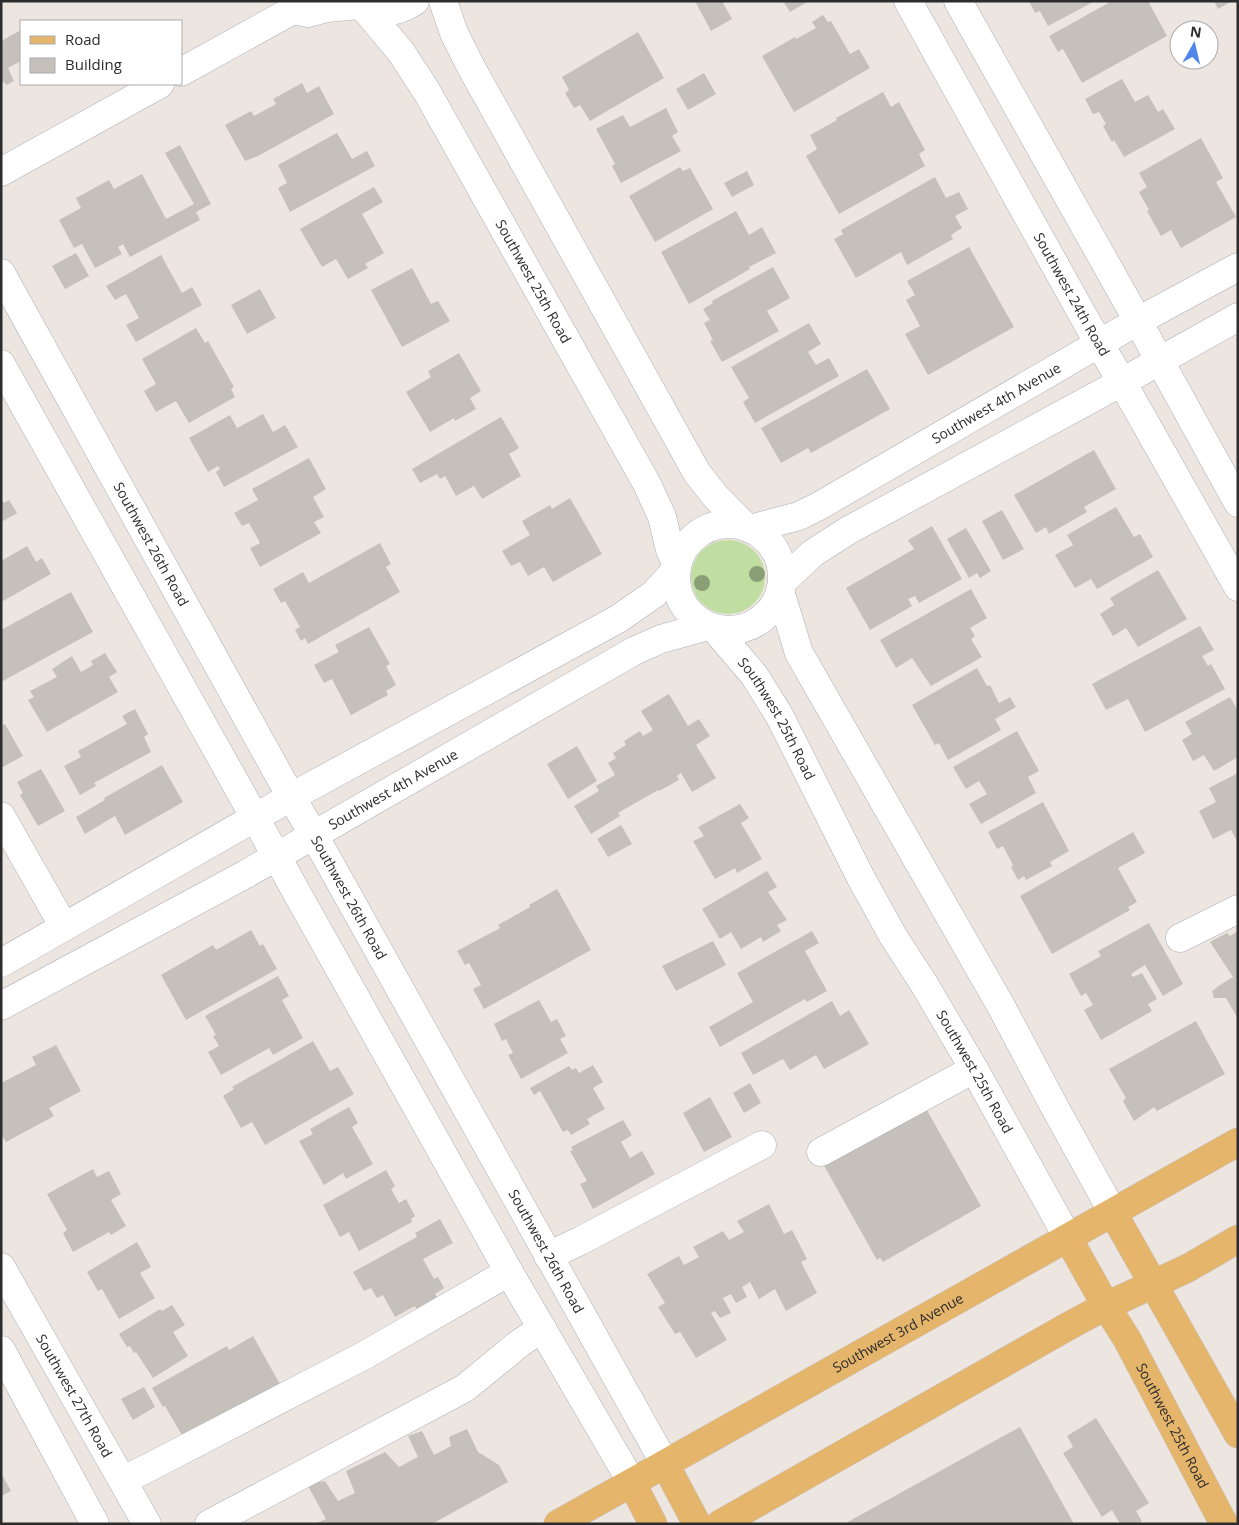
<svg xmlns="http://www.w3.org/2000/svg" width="1239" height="1525" font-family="'Open Sans',sans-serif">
  <rect width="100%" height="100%" fill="#ede5e0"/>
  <!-- green -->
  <circle fill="#c0dea1" cx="728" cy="577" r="37"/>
  <!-- building -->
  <g fill="#c6c0bb">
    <path d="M695,1H722L732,19L711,31Z"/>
    <path d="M783,1H809L790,12Z"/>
    <path d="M1029,1H1095L1048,26L1040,11L1035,13Z"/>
    <path d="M1112,1H1148L1167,36L1082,83L1063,49L1058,52L1049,36Z"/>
    <path d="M1214,1H1232L1218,9Z"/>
    <path d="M823,15L828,22L831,21L850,54L859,49L870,68L794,112L762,56L795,37L796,39L816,28L812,22Z"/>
    <path d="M21,30V61L8,68L14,81L7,85L4,82L1,83V41Z"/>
    <path d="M638,32L664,78L590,121L580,105L574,108L565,93L569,90L562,77Z"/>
    <path d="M704,73L716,94L688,110L676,89Z"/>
    <path d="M1122,79L1135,102L1148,95L1158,112L1163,109L1175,129L1124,157L1114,140L1112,142L1103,126L1106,124L1099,112L1093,114L1085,99Z"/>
    <path d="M302,83L307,93L319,86L334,114L258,156L245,161L225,125L251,111L254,116L276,104L273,99Z"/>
    <path d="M883,92L891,107L899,102L925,150L919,154L925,166L839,214L806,156L817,149L810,135L837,120L836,118Z"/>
    <path d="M666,108L678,132L672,136L681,151L621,183L612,166L615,164L596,129L623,115L630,127Z"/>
    <path d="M337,133L352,159L367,151L375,166L290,212L278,188L287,183L278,165Z"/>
    <path d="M1201,138L1223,178L1216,182L1236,217L1181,248L1171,230L1161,236L1147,211L1149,210L1139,192L1147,187L1139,173Z"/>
    <path d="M180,145L211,204L196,212L200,220L130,257L123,244L118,247L122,254L95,268L82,244L74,248L59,220L81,208L76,198L109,180L114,189L142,174L166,219L194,204L165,153Z"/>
    <path d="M680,167L683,171L690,168L713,209L655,242L629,196Z"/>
    <path d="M747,171L754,185L732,197L724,183Z"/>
    <path d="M935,177L946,198L959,192L968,209L955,216L962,228L951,235L953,239L907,265L901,252L856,278L834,239L843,234L841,230Z"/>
    <path d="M374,187L383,202L362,214L384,253L365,264L368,268L348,279L336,259L322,267L300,229Z"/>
    <path d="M736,211L749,235L762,227L776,253L749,267L750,269L689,304L661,252Z"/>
    <path d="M969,247L1014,327L928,375L905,334L920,326L906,300L915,295L907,281Z"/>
    <path d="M76,253L89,276L65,289L52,266Z"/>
    <path d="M161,255L182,293L192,287L202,305L136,342L126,325L139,318L126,294L115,300L106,286Z"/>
    <path d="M773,267L790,298L767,311L779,331L722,362L710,341L713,340L704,323L710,320L703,309L713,303L712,301Z"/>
    <path d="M412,268L431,304L438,301L450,321L402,347L371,290Z"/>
    <path d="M260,289L276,318L247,334L231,305Z"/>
    <path d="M809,323L821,344L808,352L816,365L829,358L839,376L755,423L743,402L749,398L731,367Z"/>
    <path d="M196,328L205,343L208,341L234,387L231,389L235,397L189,423L176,401L156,412L144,391L156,384L142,359Z"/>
    <path d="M459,353L481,391L470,398L476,409L455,421L454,418L430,432L406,392L431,377L428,371Z"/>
    <path d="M867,369L890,409L811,453L808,448L781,463L761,428Z"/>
    <path d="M263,414L273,432L285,425L298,447L224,487L216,472L220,469L218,466L208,472L189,438L230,415L237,428Z"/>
    <path d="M501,417L519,448L509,454L521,476L482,499L474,486L456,496L445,476L440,479L437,474L420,483L412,469Z"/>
    <path d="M1094,450L1116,489L1084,507L1087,512L1049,534L1046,527L1036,533L1014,495Z"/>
    <path d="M309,458L326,489L313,497L324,517L314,522L321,533L260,567L250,548L260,543L249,523L242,526L234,513L258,500L252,489Z"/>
    <path d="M570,498L602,554L553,582L544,567L528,576L520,562L511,566L502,551L530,535L522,521L550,505L552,509Z"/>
    <path d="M1,499L4,503L9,500L17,513L1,522Z"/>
    <path d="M1116,507L1134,537L1140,534L1153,557L1097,589L1091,579L1075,588L1055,555L1073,545L1067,535Z"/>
    <path d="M1002,510L1024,549L1003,560L982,521Z"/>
    <path d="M932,526L962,579L919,603L915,596L908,599L912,606L870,630L846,588L914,549L908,540Z"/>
    <path d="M966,528L991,571L980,578L977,573L969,578L947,539Z"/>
    <path d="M380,543L391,564L386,567L400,592L308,644L305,638L301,641L295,630L300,627L285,601L281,603L273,589L303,572L309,583Z"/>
    <path d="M27,546L36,562L42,558L51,574L1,602V561Z"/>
    <path d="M1158,570L1187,619L1138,647L1126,628L1113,636L1100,614L1114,605L1110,598Z"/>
    <path d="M971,589L987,618L970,628L975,636L971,639L982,657L931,686L912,658L896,668L880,640Z"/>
    <path d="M71,592L93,632L1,682V630Z"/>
    <path d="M1200,626L1214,650L1202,656L1208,666L1211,664L1225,689L1145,732L1128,699L1106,710L1092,684Z"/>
    <path d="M369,627L390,664L386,666L396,685L386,691L388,695L351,715L332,679L324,683L314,665L339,652L335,645Z"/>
    <path d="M105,653L117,672L109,677L118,692L47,732L28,700L34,697L30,691L57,677L52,669L72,656L81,672L93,665L91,661Z"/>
    <path d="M977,668L987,686L990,685L999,703L1010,697L1016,707L995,719L1001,730L948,760L939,743L935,745L912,705Z"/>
    <path d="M669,694L688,726L699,719L710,736L696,745L716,778L692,792L681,773L677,776L679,780L659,791L658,790L618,813L620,816L591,834L574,806L599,791L596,786L615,775L608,763L616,758L613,753L626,745L624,741L640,731L643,736L653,730L641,711Z"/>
    <path d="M1230,697L1238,711V757L1214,771L1204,755L1193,761L1182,740L1192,734L1185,722Z"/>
    <path d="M135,709L148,734L144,737L151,752L94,783L96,786L80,795L64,766L81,757L78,751L127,724L122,716Z"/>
    <path d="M5,724L23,756L1,768V726Z"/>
    <path d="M1017,731L1039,771L1028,777L1036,793L981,824L969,804L987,794L979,781L966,789L953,767Z"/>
    <path d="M577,746L597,781L568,799L547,764Z"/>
    <path d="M162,765L183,802L125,835L115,816L85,834L76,817L105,800L104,798Z"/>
    <path d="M41,769L65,811L38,826L20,795L23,793L17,782Z"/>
    <path d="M1238,773V843L1231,830L1213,839L1199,811L1216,802L1209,788Z"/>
    <path d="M1043,802L1069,851L1050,862L1052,866L1026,880L1024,876L1018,880L1011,867L1013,865L1003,846L997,849L988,832Z"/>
    <path d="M740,804L749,818L741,823L762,859L737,873L735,868L715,879L693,841L704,836L698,827Z"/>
    <path d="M621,825L632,844L608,857L597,839Z"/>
    <path d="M1133,832L1145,853L1118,868L1137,902L1128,907L1130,910L1052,954L1020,896Z"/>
    <path d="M767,871L777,887L768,892L787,920L777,925L781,931L763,942L761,937L741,949L731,932L720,939L702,909Z"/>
    <path d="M557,889L591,950L484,1009L473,989L481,985L469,963L465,965L457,951L500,928L498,925L530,907L529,905Z"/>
    <path d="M1149,923L1183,984L1163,996L1145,965L1131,974L1133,977L1142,973L1157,999L1148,1004L1152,1011L1101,1040L1084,1010L1093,1005L1086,993L1081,996L1069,974L1101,956L1098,951Z"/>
    <path d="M251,930L260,946L263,944L277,969L186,1020L161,975L213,945L216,950Z"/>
    <path d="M812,931L819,943L805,951L827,991L807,1002L805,999L720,1047L709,1027L753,1002L737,973Z"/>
    <path d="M1238,931V1019L1226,998H1214L1212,991L1220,985L1233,977L1210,942L1227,933L1230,936Z"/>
    <path d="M713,941L726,965L676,991L662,966Z"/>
    <path d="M278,976L289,996L282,1000L303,1038L273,1055L269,1048L221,1075L208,1052L219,1046L213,1036L216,1035L205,1016Z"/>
    <path d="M539,1000L551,1022L557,1019L566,1036L560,1039L568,1053L521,1079L508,1055L513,1053L506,1039L502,1041L494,1024Z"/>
    <path d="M832,1001L840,1016L849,1010L869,1044L824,1069L816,1055L790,1070L783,1059L753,1075L741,1053Z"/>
    <path d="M1196,1021L1225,1074L1157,1111L1154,1107L1134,1121L1123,1101L1126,1098L1109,1069Z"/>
    <path d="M313,1041L330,1071L338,1067L354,1094L265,1145L252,1122L241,1128L223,1096L234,1089L232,1087Z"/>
    <path d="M56,1045L81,1091L49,1108L54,1116L6,1142L1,1134V1083L36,1065L32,1057Z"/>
    <path d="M593,1065L603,1082L593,1088L605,1109L587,1119L590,1124L571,1135L568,1130L563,1132L540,1091L534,1095L530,1088L569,1066L572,1070L576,1068L579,1073Z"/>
    <path d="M750,1083L761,1103L744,1113L733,1093Z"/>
    <path d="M710,1097L732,1137L704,1152L683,1113Z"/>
    <path d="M924,1105L981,1206L883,1262L880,1258L877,1260L822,1162Z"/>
    <path d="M349,1107L358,1123L352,1127L373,1164L346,1179L343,1173L324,1185L299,1141L313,1134L310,1129Z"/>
    <path d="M623,1120L632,1135L621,1142L630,1158L642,1151L655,1174L593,1209L580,1184L587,1181L570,1151L573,1150L571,1147Z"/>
    <path d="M93,1169L97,1177L109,1171L121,1194L111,1200L126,1226L111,1235L109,1232L73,1252L63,1233L67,1230L47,1194Z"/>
    <path d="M386,1170L395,1186L391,1189L399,1203L406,1199L415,1216L411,1219L412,1222L359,1251L349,1232L340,1237L323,1205Z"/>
    <path d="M769,1204L784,1234L792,1230L807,1259L801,1262L817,1293L786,1311L775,1289L759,1299L750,1282L742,1287L747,1297L736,1303L731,1294L723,1298L731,1313L720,1318L715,1311L711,1313L727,1340L696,1358L680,1332L675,1334L658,1307L665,1303L647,1274L679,1256L684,1265L699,1257L693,1247L723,1231L729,1240L744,1232L737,1221Z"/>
    <path d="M440,1219L453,1243L423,1259L434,1279L438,1277L444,1288L435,1294L438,1299L417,1310L415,1306L395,1317L383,1295L377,1298L371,1288L364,1291L353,1272L417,1237L415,1233Z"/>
    <path d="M137,1242L151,1267L140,1273L155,1298L119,1319L102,1289L98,1291L87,1272Z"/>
    <path d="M172,1305L185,1325L173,1332L188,1356L153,1378L136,1352L134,1353L130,1346L127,1347L119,1334L160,1309L162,1311Z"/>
    <path d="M253,1336L281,1386L183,1437L165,1406L163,1407L152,1388L227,1346L229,1350Z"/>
    <path d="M144,1387L155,1407L133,1420L121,1399Z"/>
    <path d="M1096,1418L1149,1503L1136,1511L1142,1521L1138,1524H1120L1112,1510L1102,1517L1063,1453L1073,1447L1067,1436Z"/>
    <path d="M1020,1427L1074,1524H844Z"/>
    <path d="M467,1429L478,1452L499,1465L508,1482L432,1524H314L326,1519L307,1484L325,1481L338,1501L355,1493L346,1471L385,1452L399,1467L418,1457L408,1436L422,1431L434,1455L451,1446L449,1437Z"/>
    <path d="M1,1473L11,1491L1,1496Z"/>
  </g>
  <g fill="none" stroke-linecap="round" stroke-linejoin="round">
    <defs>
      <g id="minor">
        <path d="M443,1L454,33L471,67L697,473L716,497L746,527"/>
        <path id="s1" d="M908,1L1090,328L1122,382L1238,587"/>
        <path d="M958,1L1129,305L1238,503"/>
        <path d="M355,4C374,15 397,14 415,1"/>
        <path id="s2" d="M365,9L401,52L427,92L647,484L662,517L670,550L677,566"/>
        <path d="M293,10L308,13L327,8L358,5"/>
        <path d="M181,72L293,10L296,1"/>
        <path d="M1,172L160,84"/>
        <path id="s3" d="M1,273L281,779L324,853L665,1464"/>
        <path d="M1,364L509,1272L632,1483"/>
        <circle cx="729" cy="577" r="53"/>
        <path id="s4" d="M750,529L799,516L819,506L1138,321L1238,267"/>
        <path d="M782,582L813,553L849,530L1122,382L1238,317"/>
        <path d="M780,591L799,653L811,674L1001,1006L1054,1106L1113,1213"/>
        <path id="s5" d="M714,628L754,675L779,715L861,878L893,936L924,984L974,1069L1068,1238"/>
        <path d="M1,816L64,927"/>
        <path d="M1180,938L1238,909"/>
        <path d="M1,963L291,797L618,619L654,594L676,570"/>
        <path id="s6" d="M1,1006L246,874L634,651L661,639L708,626"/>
        <path d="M821,1152L974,1069"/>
        <path d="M548,1256L580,1241L762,1145"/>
        <path id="s7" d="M1,1267L147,1524"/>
        <path d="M1,1350L95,1524"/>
        <path d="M123,1480L146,1469L365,1355L509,1272"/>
        <path d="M209,1524L465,1388L520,1343L542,1328"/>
      </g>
      <g id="major">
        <path d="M1113,1213L1238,1434"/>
        <path id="s8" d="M1068,1238L1106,1306L1127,1339L1224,1524"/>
        <path d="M665,1464L697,1524"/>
        <path d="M632,1483L653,1524"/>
        <path id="s9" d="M558,1524L1238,1142"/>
        <path d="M720,1524L1074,1323L1106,1306L1188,1268L1238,1239"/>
      </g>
    </defs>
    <!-- minor casing -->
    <use href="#minor" stroke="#acb0b7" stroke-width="29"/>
    <!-- major casing -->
    <use href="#major" stroke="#c4c4c4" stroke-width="29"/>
    <!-- minor -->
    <use href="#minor" stroke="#fff" stroke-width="28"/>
    <!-- major -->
    <use href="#major" stroke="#e6b56c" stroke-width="28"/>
  </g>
  <!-- trees -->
  <g fill="#8b9f77">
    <circle cx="757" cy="574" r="8"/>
    <circle cx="702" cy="583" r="8"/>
  </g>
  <g text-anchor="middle" stroke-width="5" stroke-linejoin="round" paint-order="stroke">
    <!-- street labels -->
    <g font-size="14" fill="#2c2c2c" stroke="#fff">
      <text dy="5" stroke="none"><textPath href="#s2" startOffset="321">Southwest 25th Road</textPath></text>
      <text dy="5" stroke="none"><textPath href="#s1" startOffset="336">Southwest 24th Road</textPath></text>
      <text dy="5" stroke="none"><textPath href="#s4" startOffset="278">Southwest 4th Avenue</textPath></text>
      <text dy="5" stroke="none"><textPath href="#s3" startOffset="310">Southwest 26th Road</textPath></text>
      <text dy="5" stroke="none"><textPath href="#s5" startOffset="111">Southwest 25th Road</textPath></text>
      <text dy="5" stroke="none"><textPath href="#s6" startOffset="448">Southwest 4th Avenue</textPath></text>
      <text dy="5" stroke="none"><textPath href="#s3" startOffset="715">Southwest 26th Road</textPath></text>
      <text dy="5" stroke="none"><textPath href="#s5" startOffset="516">Southwest 25th Road</textPath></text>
      <text dy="5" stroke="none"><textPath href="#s3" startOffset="1120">Southwest 26th Road</textPath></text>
      <text dy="5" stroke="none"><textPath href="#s9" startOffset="390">Southwest 3rd Avenue</textPath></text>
      <text dy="5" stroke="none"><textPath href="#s7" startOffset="148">Southwest 27th Road</textPath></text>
      <text dy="5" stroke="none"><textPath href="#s8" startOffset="215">Southwest 25th Road</textPath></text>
    </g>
  </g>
  <!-- border -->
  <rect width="1239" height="1525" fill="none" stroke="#2c2c2c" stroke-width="5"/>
  <!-- legend -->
  <rect x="20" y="20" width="162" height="65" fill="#ffffff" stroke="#ababab"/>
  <rect x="30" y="36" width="25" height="8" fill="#e6b56c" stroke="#ababab"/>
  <text x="65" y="45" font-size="15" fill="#2c2c2c">Road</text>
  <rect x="30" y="58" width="25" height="15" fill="#c6c0bb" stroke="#ababab"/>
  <text x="65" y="70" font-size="15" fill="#2c2c2c">Building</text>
  <!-- north arrow -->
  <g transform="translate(1194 45) rotate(8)"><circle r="24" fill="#ffffff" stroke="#ababab"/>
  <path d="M0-4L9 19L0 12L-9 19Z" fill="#4e86ec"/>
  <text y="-8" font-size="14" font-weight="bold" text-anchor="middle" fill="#2c2c2c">N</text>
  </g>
</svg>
